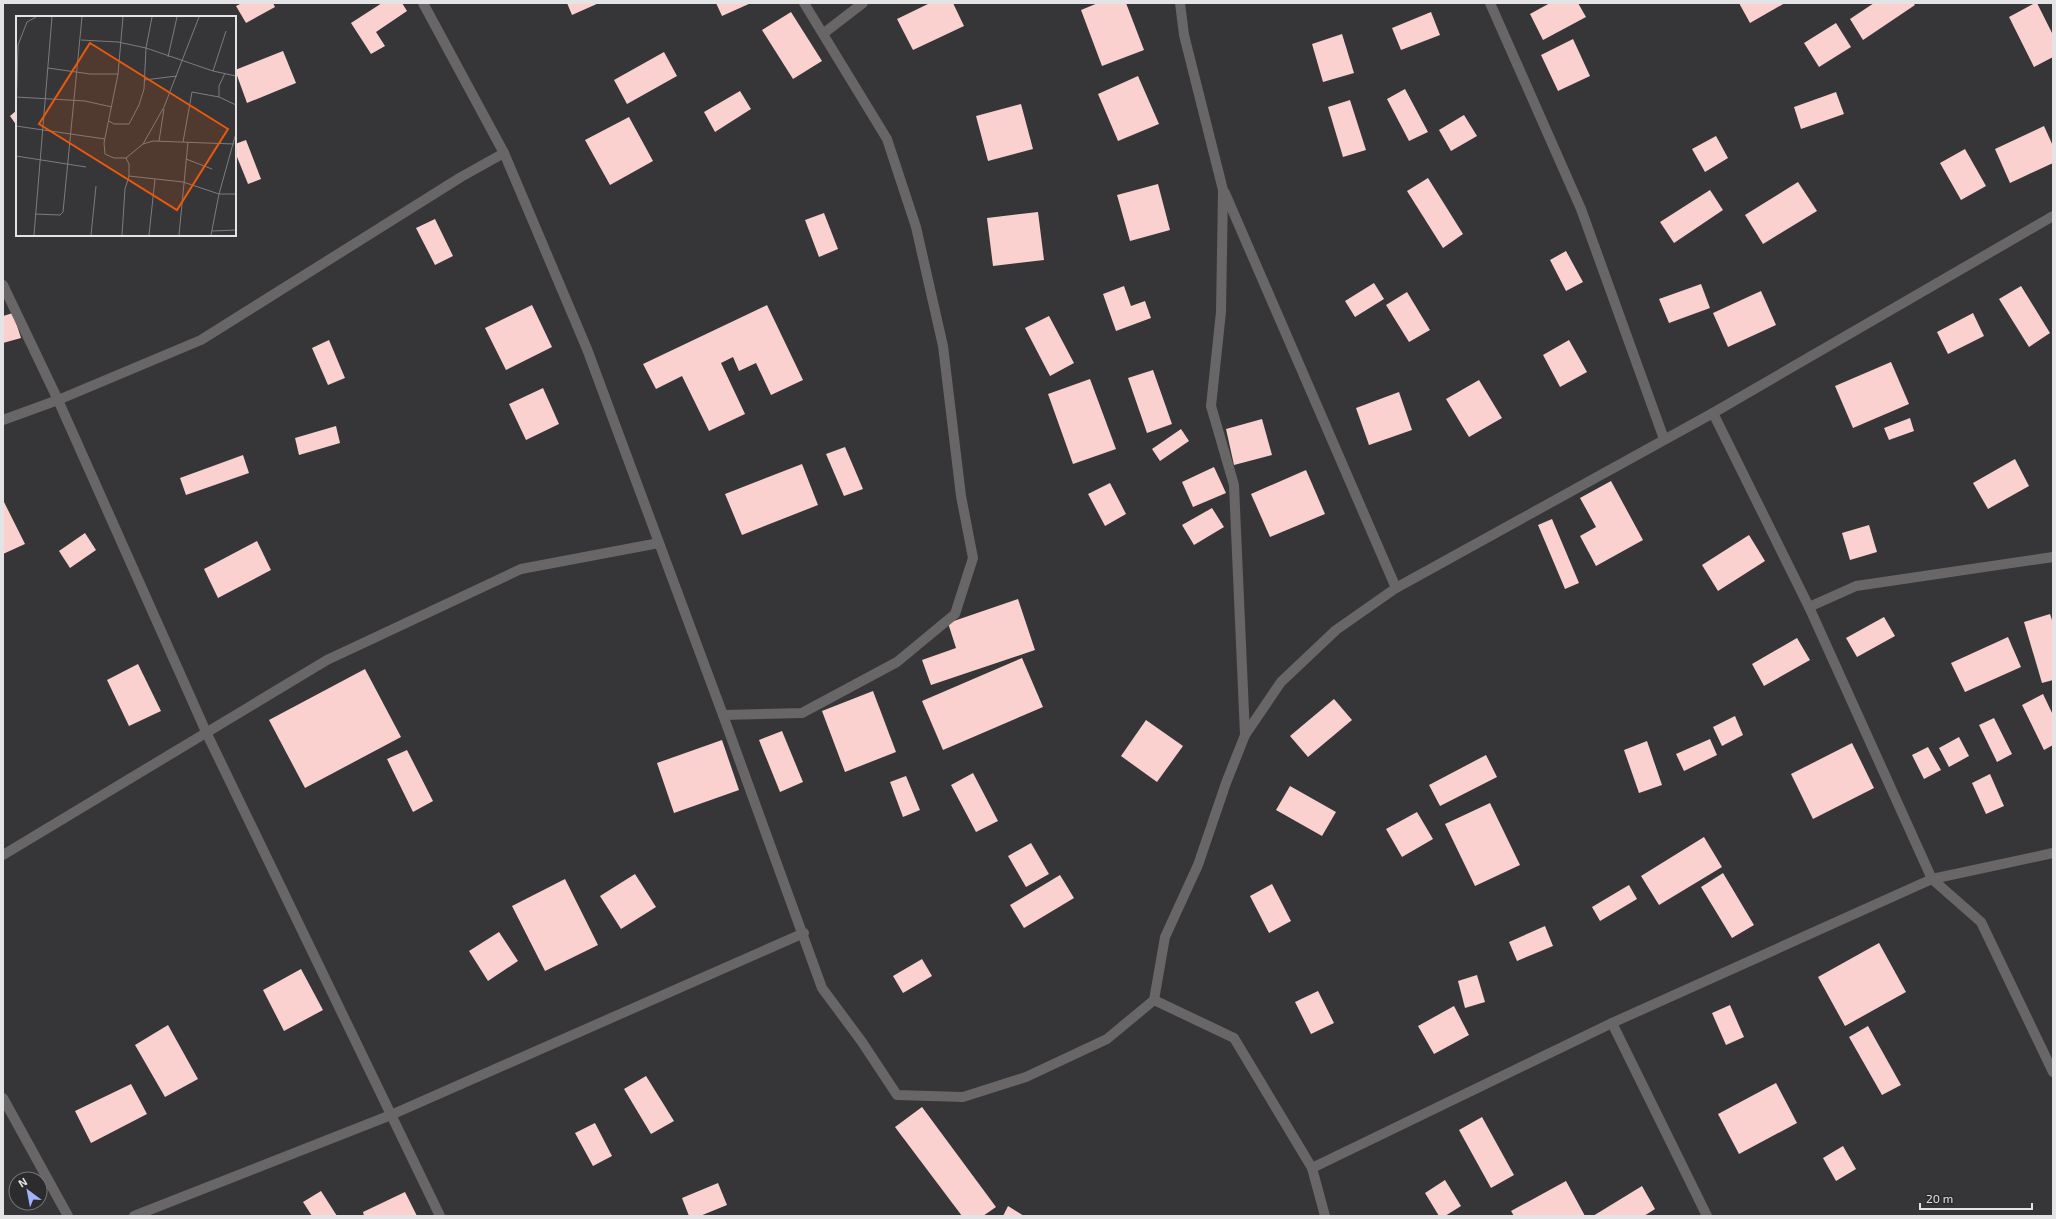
<svg xmlns="http://www.w3.org/2000/svg" width="2056" height="1219" font-family="'Exo 2',sans-serif">
  <rect width="100%" height="100%" fill="#363537"/>
  <!-- building -->
  <g fill="#fad1cf">
    <path d="M242,3H273L275,7L246,23L236,6Z"/>
    <path d="M382,3H402L407,11L376,32L385,46L371,54L351,23Z"/>
    <path d="M567,3H599L572,15Z"/>
    <path d="M716,3H751L722,16Z"/>
    <path d="M930,3H953L964,26L913,50L897,19Z"/>
    <path d="M1098,3H1126L1144,50L1102,66L1081,10Z"/>
    <path d="M1550,3H1578L1586,17L1543,40L1530,14Z"/>
    <path d="M1739,3H1785L1750,23Z"/>
    <path d="M1874,3H1913L1915,5L1863,40L1850,19Z"/>
    <path d="M2035,3H2037L2053,35V57L2034,67L2009,17Z"/>
    <path d="M791,12L822,61L793,79L762,30Z"/>
    <path d="M1431,12L1440,35L1401,50L1392,28Z"/>
    <path d="M1836,23L1851,47L1819,67L1804,43Z"/>
    <path d="M1342,34L1354,73L1323,82L1312,44Z"/>
    <path d="M1573,39L1590,76L1558,91L1541,55Z"/>
    <path d="M283,51L296,83L247,103L235,70Z"/>
    <path d="M664,52L677,76L627,104L614,80Z"/>
    <path d="M1138,76L1159,124L1118,141L1098,94Z"/>
    <path d="M1405,89L1428,132L1409,141L1387,99Z"/>
    <path d="M740,91L751,109L715,132L704,112Z"/>
    <path d="M1836,92L1844,114L1801,129L1794,107Z"/>
    <path d="M1350,100L1366,150L1343,157L1328,107Z"/>
    <path d="M1021,104L1033,149L988,161L976,116Z"/>
    <path d="M17,110V126L10,116Z"/>
    <path d="M1464,115L1477,136L1451,151L1439,130Z"/>
    <path d="M629,117L653,161L610,185L585,140Z"/>
    <path d="M2044,126L2053,146V163L2010,183L1995,149Z"/>
    <path d="M1716,136L1728,158L1705,172L1692,149Z"/>
    <path d="M246,140L261,179L248,184L235,152V144Z"/>
    <path d="M1965,149L1986,186L1961,200L1940,163Z"/>
    <path d="M1428,178L1463,234L1443,248L1407,191Z"/>
    <path d="M1798,182L1817,211L1763,244L1745,215Z"/>
    <path d="M1158,184L1170,230L1130,241L1117,195Z"/>
    <path d="M1710,190L1723,210L1674,243L1660,222Z"/>
    <path d="M1038,212L1044,260L993,266L987,218Z"/>
    <path d="M824,213L838,249L819,257L805,220Z"/>
    <path d="M435,219L453,256L435,265L416,228Z"/>
    <path d="M1566,251L1583,282L1566,291L1550,260Z"/>
    <path d="M1374,283L1384,299L1355,317L1345,301Z"/>
    <path d="M1701,284L1710,308L1669,323L1659,299Z"/>
    <path d="M1124,286L1131,306L1145,301L1151,318L1116,331L1103,294Z"/>
    <path d="M2021,286L2050,333L2029,347L1999,299Z"/>
    <path d="M1761,291L1776,325L1728,347L1713,313Z"/>
    <path d="M1407,292L1430,330L1409,342L1386,305Z"/>
    <path d="M532,305L552,347L506,370L485,328Z"/>
    <path d="M767,305L803,380L771,395L756,363L739,371L733,357L721,363L745,414L709,431L682,376L656,389L643,364Z"/>
    <path d="M13,313L21,338L3,343V316Z"/>
    <path d="M1973,313L1984,336L1948,354L1937,332Z"/>
    <path d="M1049,316L1074,363L1050,376L1025,328Z"/>
    <path d="M329,340L345,378L328,385L312,348Z"/>
    <path d="M1569,340L1587,372L1560,387L1543,355Z"/>
    <path d="M1891,362L1909,404L1853,428L1835,386Z"/>
    <path d="M1153,370L1172,424L1147,433L1128,378Z"/>
    <path d="M1090,379L1116,449L1073,464L1048,394Z"/>
    <path d="M1479,380L1502,418L1469,437L1446,399Z"/>
    <path d="M543,388L559,424L526,440L509,404Z"/>
    <path d="M1399,392L1412,430L1369,445L1356,408Z"/>
    <path d="M1910,418L1914,431L1889,440L1884,428Z"/>
    <path d="M1262,419L1272,455L1234,465L1226,429Z"/>
    <path d="M336,426L340,443L299,455L295,438Z"/>
    <path d="M1181,429L1189,441L1160,461L1152,449Z"/>
    <path d="M845,447L863,489L844,496L826,454Z"/>
    <path d="M243,455L249,473L186,495L180,478Z"/>
    <path d="M2015,459L2029,486L1988,509L1973,483Z"/>
    <path d="M802,464L818,505L742,535L725,494Z"/>
    <path d="M1214,467L1226,493L1193,507L1182,482Z"/>
    <path d="M1306,470L1325,514L1270,537L1251,494Z"/>
    <path d="M1611,481L1643,540L1596,566L1580,536L1596,527L1580,498Z"/>
    <path d="M1110,483L1126,514L1105,526L1088,494Z"/>
    <path d="M3,500L25,544L3,554Z"/>
    <path d="M1212,508L1224,527L1194,545L1182,525Z"/>
    <path d="M1552,519L1579,583L1565,589L1538,525Z"/>
    <path d="M1869,525L1877,552L1850,560L1842,533Z"/>
    <path d="M85,533L96,550L70,568L59,551Z"/>
    <path d="M1749,535L1765,561L1718,591L1702,565Z"/>
    <path d="M257,541L271,570L218,598L204,569Z"/>
    <path d="M1018,599L1035,650L931,685L922,660L956,648L948,623Z"/>
    <path d="M2050,614L2053,623V680L2042,683L2024,622Z"/>
    <path d="M1884,617L1895,636L1857,657L1846,638Z"/>
    <path d="M2008,637L2021,667L1965,692L1951,663Z"/>
    <path d="M1797,638L1810,660L1764,686L1752,664Z"/>
    <path d="M1022,658L1043,707L943,750L922,701Z"/>
    <path d="M138,664L161,711L129,726L107,680Z"/>
    <path d="M365,669L401,737L305,788L269,720Z"/>
    <path d="M873,691L896,752L845,772L822,711Z"/>
    <path d="M2043,694L2053,715V745L2044,750L2022,705Z"/>
    <path d="M1334,699L1352,720L1308,757L1290,736Z"/>
    <path d="M1735,716L1743,735L1722,746L1713,727Z"/>
    <path d="M1994,718L2012,754L1997,762L1979,725Z"/>
    <path d="M1146,720L1183,746L1157,782L1121,756Z"/>
    <path d="M782,731L803,782L780,792L759,740Z"/>
    <path d="M1959,737L1969,756L1949,767L1939,748Z"/>
    <path d="M1710,739L1717,755L1684,771L1676,754Z"/>
    <path d="M722,740L739,790L674,813L657,763Z"/>
    <path d="M1647,741L1662,785L1639,793L1624,750Z"/>
    <path d="M1852,743L1874,788L1813,819L1791,774Z"/>
    <path d="M1928,747L1941,770L1924,779L1912,755Z"/>
    <path d="M407,750L433,801L413,812L387,759Z"/>
    <path d="M1486,755L1497,777L1440,806L1429,785Z"/>
    <path d="M973,773L998,821L976,832L951,785Z"/>
    <path d="M1990,774L2004,806L1986,814L1972,783Z"/>
    <path d="M906,776L920,810L903,817L890,782Z"/>
    <path d="M1290,786L1336,812L1322,836L1276,810Z"/>
    <path d="M1490,803L1520,865L1475,886L1445,824Z"/>
    <path d="M1417,812L1433,839L1402,857L1386,829Z"/>
    <path d="M1704,837L1722,867L1659,905L1641,876Z"/>
    <path d="M1031,843L1049,874L1026,887L1008,856Z"/>
    <path d="M1723,873L1754,925L1732,938L1701,887Z"/>
    <path d="M635,874L656,907L621,929L600,896Z"/>
    <path d="M1060,875L1074,898L1024,928L1010,905Z"/>
    <path d="M565,879L598,945L545,971L512,906Z"/>
    <path d="M1272,884L1291,921L1269,933L1250,896Z"/>
    <path d="M1629,885L1637,899L1600,921L1592,907Z"/>
    <path d="M1545,926L1553,946L1517,961L1509,942Z"/>
    <path d="M499,932L518,961L488,981L469,951Z"/>
    <path d="M1879,943L1906,992L1845,1026L1818,977Z"/>
    <path d="M922,959L932,976L903,993L893,976Z"/>
    <path d="M301,969L323,1010L284,1031L263,990Z"/>
    <path d="M1477,975L1485,1002L1465,1008L1458,981Z"/>
    <path d="M1318,991L1334,1023L1311,1034L1295,1002Z"/>
    <path d="M1730,1005L1744,1037L1726,1045L1712,1013Z"/>
    <path d="M1454,1006L1469,1035L1434,1054L1418,1026Z"/>
    <path d="M168,1025L198,1079L165,1097L135,1045Z"/>
    <path d="M1868,1026L1901,1085L1882,1095L1849,1037Z"/>
    <path d="M646,1076L674,1121L651,1134L624,1089Z"/>
    <path d="M1776,1083L1797,1123L1739,1154L1718,1114Z"/>
    <path d="M131,1084L147,1114L91,1143L75,1111Z"/>
    <path d="M922,1107L996,1207L983,1216H962L895,1127Z"/>
    <path d="M1482,1117L1514,1175L1491,1188L1459,1130Z"/>
    <path d="M595,1123L612,1156L593,1166L575,1133Z"/>
    <path d="M1843,1146L1856,1169L1836,1181L1823,1158Z"/>
    <path d="M1445,1180L1461,1206L1445,1216H1439L1425,1193Z"/>
    <path d="M1566,1181L1585,1216H1514L1511,1211Z"/>
    <path d="M718,1183L727,1205L700,1216H689L682,1198Z"/>
    <path d="M1642,1186L1655,1209L1644,1216H1593Z"/>
    <path d="M321,1191L337,1216H312L303,1202Z"/>
    <path d="M405,1192L417,1216H364L363,1212Z"/>
    <path d="M1008,1206L1024,1216H1003Z"/>
  </g>
  <g fill="none" stroke-linecap="round" stroke-linejoin="round">
    <!-- street -->
    <g stroke="#686666" stroke-width="10">
      <path d="M423,3L504,153L587,349L723,715L822,988L862,1042L897,1095L963,1097L1026,1077L1107,1039L1154,1000L1165,937L1198,865L1226,783L1245,735L1281,682L1336,630L1396,588L1713,413L2053,216"/>
      <path d="M1180,3L1184,35L1223,190L1221,312L1211,406L1234,485L1245,735"/>
      <path d="M1490,3L1581,209L1664,439"/>
      <path d="M824,33L863,3"/>
      <path d="M1225,193L1396,588"/>
      <path d="M3,285L58,400L207,734L440,1216"/>
      <path d="M1713,413L1809,607L1932,879L1981,922L2053,1072"/>
      <path d="M3,420L58,400L201,340L461,177L504,153"/>
      <path d="M1809,607L1856,586L2053,557"/>
      <path d="M723,715L802,713L897,662L955,614L973,558L961,496L943,346L916,227L887,139L804,3"/>
      <path d="M3,855L327,660L521,569L659,543"/>
      <path d="M1154,1000L1234,1038L1312,1168L1325,1216"/>
      <path d="M1612,1023L1707,1216"/>
      <path d="M3,1098L68,1216"/>
      <path d="M1312,1168L1612,1023L1932,879L2053,853"/>
      <path d="M134,1216L391,1115L804,933"/>
    </g>
  </g>
  <!-- overview -->
  <g transform="translate(16 16)">
    <rect width="220" height="220" fill="#363537"/>
    <path fill="none" stroke="#7c7b7d" stroke-width="1" d="M107,1L102,58L88,127L89,138L98,142H110L127,128L137,125L218,128M65,24L102,26L130,32L197,55L220,60M152,41L161,1M32,52L74,58H102M197,55L210,15M128,64L161,60M0,81L69,85L96,91M203,81V70L209,57M0,101L2,29L11,6L20,1M93,105L98,108H113L123,89L128,73L130,32L136,1M0,110L89,123M143,125L148,93M167,126L176,76L203,81L220,89M127,128L148,91L183,1M0,140L70,151M170,143L196,153M113,160L167,166L203,178H220M19,198L44,199L47,196L66,1M196,215L220,214M18,219L36,1M75,219L80,170M106,219L109,173L113,160V148L110,142M133,219L139,163M163,219L172,126M195,219L203,178L220,117"/>
    <path fill="#e8590c" fill-opacity="0.15" stroke="#e8590c" stroke-width="2" d="M74,27L212,113L161,194L23,108Z"/>
    <rect width="220" height="220" fill="none" stroke="#e4e3e5" stroke-width="2"/>
  </g>
  <!-- border -->
  <rect width="2056" height="1219" fill="none" stroke="#e4e3e5" stroke-width="8"/>
  <!-- north arrow -->
  <g transform="translate(28 1191) rotate(328)"><circle r="19" fill="#2c2b2d" stroke="#767577"/>
  <path d="M0-3L7 15L0 10L-7 15Z" fill="#a2b2fd"/>
  <text y="-6" font-size="11" font-weight="bold" text-anchor="middle" fill="#e4e3e5">N</text>
  </g>
  <!-- scale -->
  <path d="M1920 1203v6h112v-6" fill="none" stroke="#e4e3e5" stroke-width="2"/>
  <text x="1926" y="1203" font-size="12" fill="#e4e3e5" stroke="#2c2b2d" stroke-width="3" paint-order="stroke">20 m</text>
</svg>
